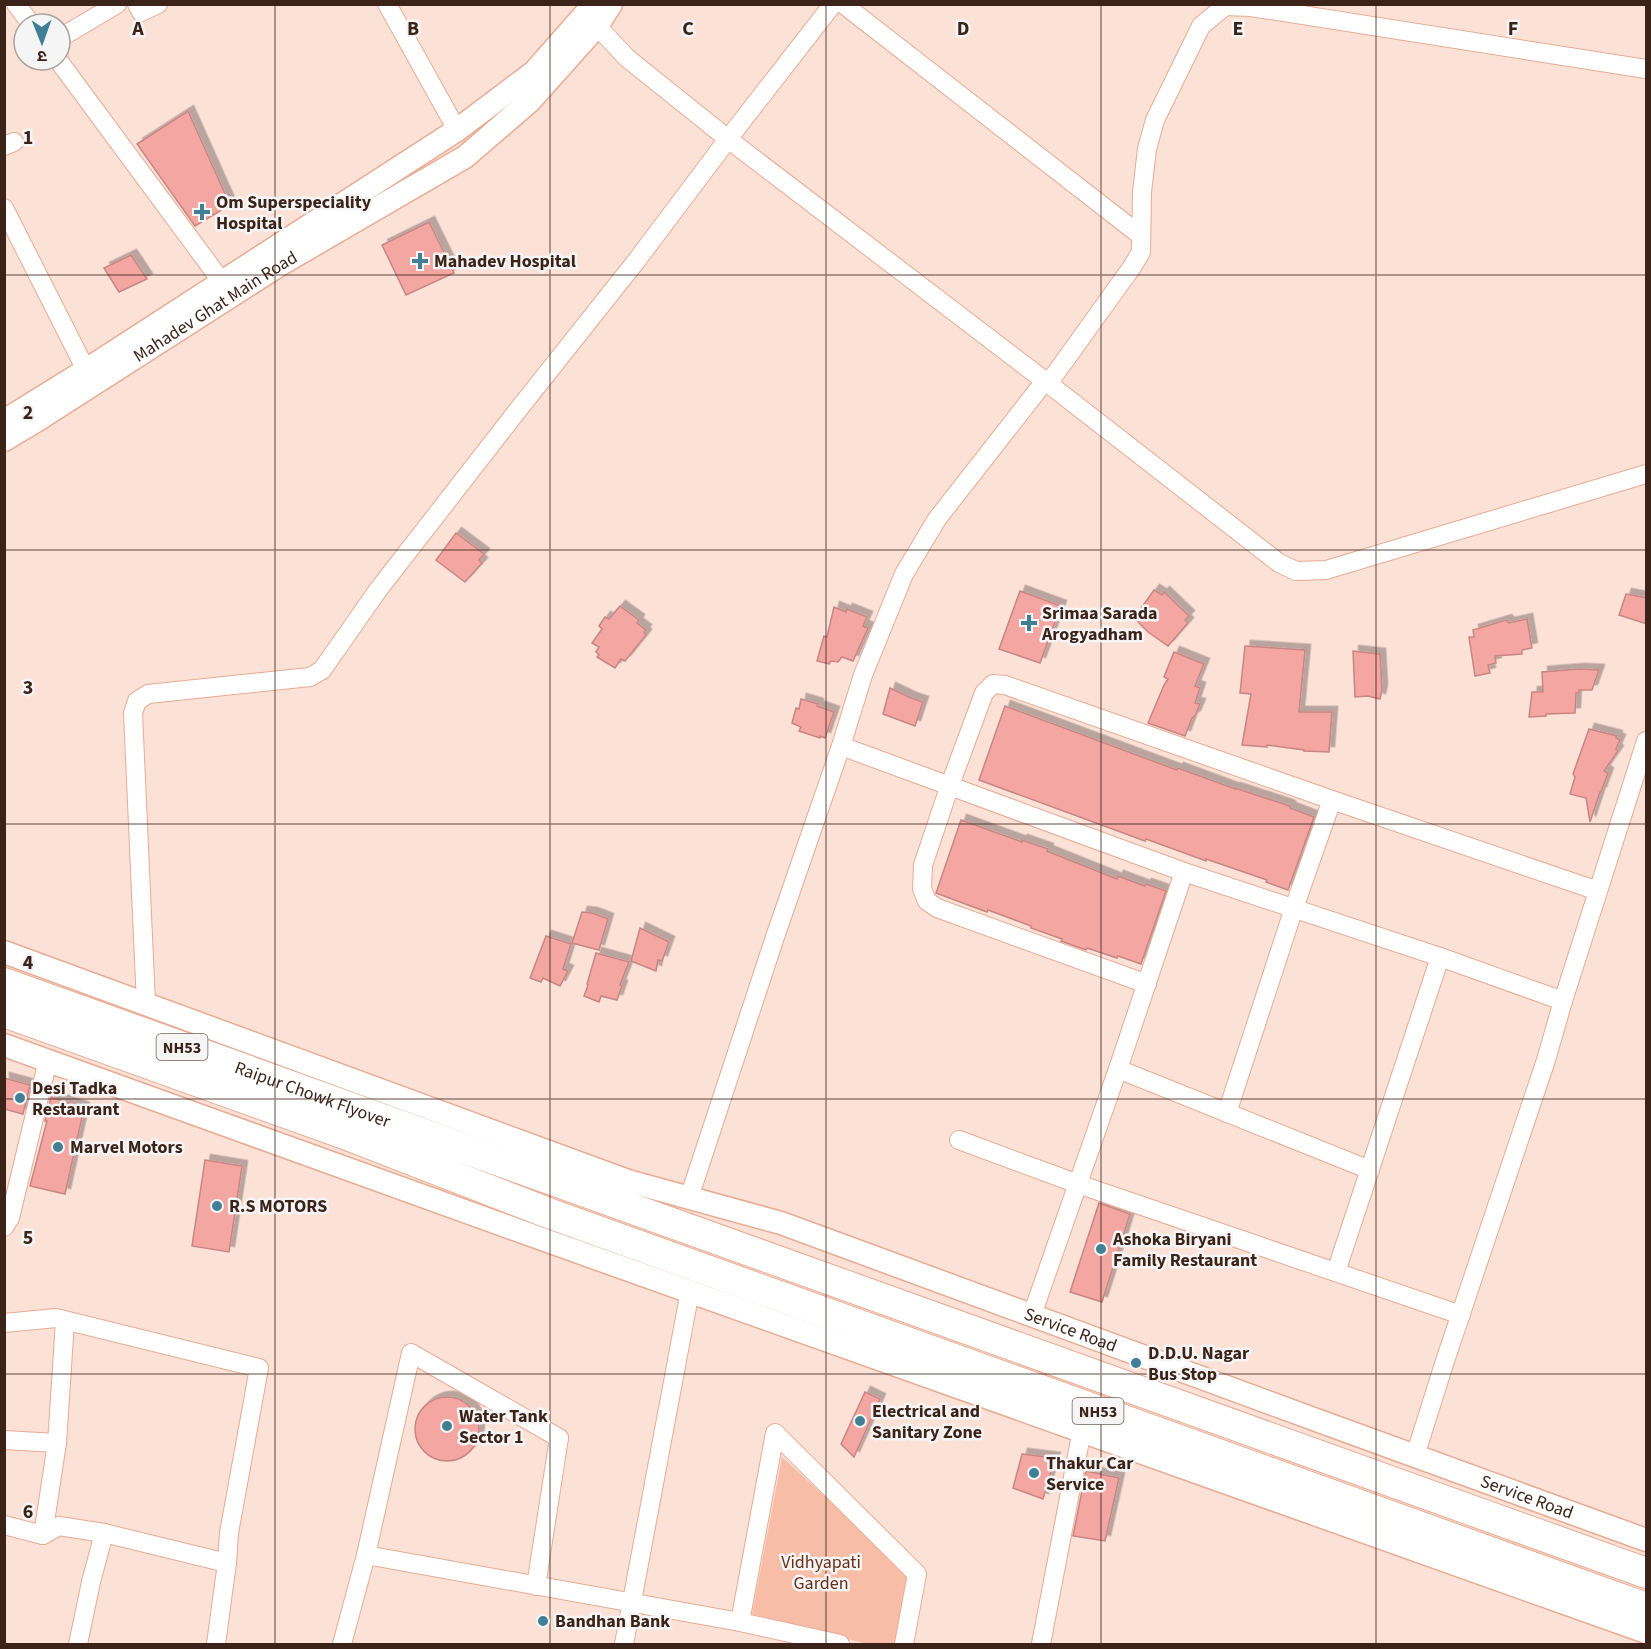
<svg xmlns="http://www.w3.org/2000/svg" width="1651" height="1649" font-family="'Source Sans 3','Noto Sans Devanagari',sans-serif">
  <defs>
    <filter id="shadow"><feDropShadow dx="5.5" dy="-5.5" stdDeviation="0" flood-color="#0004"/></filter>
  </defs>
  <rect width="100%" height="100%" fill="#fce1d7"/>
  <!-- green -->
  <path fill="#f7bda7" d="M782,1457L912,1577L900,1644H867L752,1614Z"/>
  <!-- building -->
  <g fill="#f4a6a2" stroke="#c78683" stroke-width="1.5" filter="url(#shadow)">
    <path d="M188,111L230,205L195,226L137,144Z"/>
    <path d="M429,222L454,273L406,295L382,245Z"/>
    <path d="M131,255L147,279L119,292L104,268Z"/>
    <path d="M456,533L484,554L479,560L482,563L465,582L436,560Z"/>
    <path d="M1154,590L1162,595L1164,592L1189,616L1185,620L1188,623L1168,646L1148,632L1134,618Z"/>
    <path d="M1020,591L1061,606L1040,663L999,649Z"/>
    <path d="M1626,594L1647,598V624L1619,615Z"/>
    <path d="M620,606L639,620L637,623L646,630L644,632L646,635L625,661L621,659L615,668L597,657L599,655L596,652L599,647L592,643L602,629L599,626L605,617L609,619Z"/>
    <path d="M834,607L846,612L847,609L867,617L863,626L868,628L853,661L842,657L838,662L831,661L829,664L817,661L824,636L827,637Z"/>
    <path d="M1527,619L1532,648L1522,650V654L1495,656L1496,663L1488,665L1490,673L1475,676L1469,637H1474L1473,630L1506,620L1509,623Z"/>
    <path d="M1245,646L1305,650L1299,712H1332L1329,752L1304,751V750L1267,745V747L1242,745L1251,694L1240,693Z"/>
    <path d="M1353,651L1380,654L1382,690L1380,699L1368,696L1355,697Z"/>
    <path d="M1174,652L1204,664L1195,686L1200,688L1195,703L1200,704L1195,716L1192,718L1185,736L1148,723L1164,685L1168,679L1164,677Z"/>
    <path d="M1579,669L1599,670L1592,690H1579V693H1576L1575,713L1546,714V716L1529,717L1532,692H1543L1542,672Z"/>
    <path d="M890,688L911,698L923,702L915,726L883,714Z"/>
    <path d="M801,699L818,704L817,706L834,712L825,738L820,736V738L799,731L801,727L792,723L796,708L799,709Z"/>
    <path d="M1005,706L1177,770L1178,768L1235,789V788L1290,806V808L1314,817L1288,890L1266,882L1267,880L1206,859V861L1146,839L1145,841L979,780Z"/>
    <path d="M1589,729L1617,736L1616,738L1620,740L1616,749L1618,751L1604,771L1608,773L1601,792H1600L1590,822L1586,798L1570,794L1575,777L1573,774Z"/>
    <path d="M961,820L1022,842V840L1048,849L1047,851L1117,879L1118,876L1145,886L1146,884L1166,891L1141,964L1118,956L1117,958L1087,948L1086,950L1061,941L1062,939L1031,928V926L988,910L987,912L936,893Z"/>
    <path d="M582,912L592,913L608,919L599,950L572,943Z"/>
    <path d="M640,928L669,942L662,961L658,960L656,971L631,961Z"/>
    <path d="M546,936L571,944L563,969L568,971L560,986L543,978L541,982L530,978Z"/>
    <path d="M596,953L629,962L620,985L622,986L617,1000L601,996L599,1002L584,996L588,985L587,984Z"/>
    <path d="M4,1078L30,1085L23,1114L4,1109Z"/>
    <path d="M51,1097L84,1108L65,1194L30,1186L47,1121H45Z"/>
    <path d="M205,1160L242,1166L229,1252L192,1246Z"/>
    <path d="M1099,1203L1130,1214L1102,1302L1070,1292Z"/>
    <path d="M865,1392L880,1399L854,1457L841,1444Z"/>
    <circle cx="447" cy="1429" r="32"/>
    <path d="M1022,1454L1055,1458L1043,1499L1013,1488Z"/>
    <path d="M1086,1471L1119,1478L1105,1541L1073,1536Z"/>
  </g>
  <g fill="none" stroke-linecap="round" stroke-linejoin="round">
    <defs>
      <g id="minor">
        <path d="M16,4L31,24"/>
        <path d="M137,4L141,12L158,4"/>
        <path d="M387,4L457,130"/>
        <path d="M843,4L1140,235"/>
        <path d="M597,26L627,58L728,139L1045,381L1279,563L1296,571L1326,570L1646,474"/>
        <path d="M60,38L117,4"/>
        <path d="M58,60L222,282"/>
        <path d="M4,146L14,142"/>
        <path d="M4,208L86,370"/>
        <path d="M1048,384L1132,267L1141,252L1142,192L1147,149L1155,120L1201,26L1225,6L1251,7L1646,69"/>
        <path d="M841,746L1184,872L1440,957L1563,1001"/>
        <path d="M1147,984L937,908L927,901L922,889L923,865L950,785L984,693L993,684L1005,685L1332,800L1598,891"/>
        <path d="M146,1004L133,713L137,701L148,694L310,677L322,670L378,590L514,415L637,260L728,139L833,4"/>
        <path d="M1118,1069L1370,1170"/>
        <path d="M1227,1113L1294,908L1332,800"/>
        <path d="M959,1140L1078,1184L1461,1315"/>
        <path d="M689,1198L775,937L841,746L863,675L904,574L937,519L1045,381"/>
        <path d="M4,1227L10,1218L48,1060"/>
        <path d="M1336,1272L1440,957"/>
        <path d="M1032,1315L1118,1069L1184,872"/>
        <path d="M4,1323L56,1318L259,1368L229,1533L227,1563L216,1644"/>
        <path d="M4,1440L57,1443L65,1321"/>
        <path d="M1415,1456L1444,1364L1546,1060L1563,1001L1646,741"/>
        <path d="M4,1525L43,1535L59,1526L104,1533L227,1563"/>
        <path d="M43,1535L57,1443"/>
        <path d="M366,1555L740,1622L840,1644"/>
        <path d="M740,1622L775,1433L917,1574L904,1644"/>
        <path d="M78,1644L91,1582L104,1533"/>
        <path d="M342,1644L366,1555L411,1353L559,1438L536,1586"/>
        <path d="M624,1644L690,1291"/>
        <path d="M1041,1644L1082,1430"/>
      </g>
      <g id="tertiary">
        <path d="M4,421L86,370L457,130L534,72L586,13L592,4"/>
        <path id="s1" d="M4,440L36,421L281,264L465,157L530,101L597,26L611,4"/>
        <path id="s2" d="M4,952L628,1181L781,1223L1319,1421L1646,1540"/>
        <path d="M4,1045L542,1239L1646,1632"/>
      </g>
      <g id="trunk">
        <path id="s3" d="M4,983C551,1181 1099,1375 1646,1573"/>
        <path d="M4,1012L350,1136L551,1214L1646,1608"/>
      </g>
    </defs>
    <!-- minor casing -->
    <use href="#minor" stroke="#e8ab93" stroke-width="20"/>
    <!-- tertiary casing -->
    <use href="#tertiary" stroke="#e8ab93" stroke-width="25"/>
    <!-- trunk casing -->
    <use href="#trunk" stroke="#e8ab93" stroke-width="32"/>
    <!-- minor -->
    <use href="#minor" stroke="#fff" stroke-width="18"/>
    <!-- tertiary -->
    <use href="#tertiary" stroke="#fff" stroke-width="22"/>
    <!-- trunk -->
    <use href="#trunk" stroke="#fff" stroke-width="30"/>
  </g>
  <!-- grid -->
  <path fill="none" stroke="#3b231a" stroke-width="1.5" stroke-opacity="0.55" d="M275,4V1644M550,4V1644M826,4V1644M1101,4V1644M1376,4V1644M4,275H1646M4,550H1646M4,824H1646M4,1099H1646M4,1374H1646"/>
  <!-- markers -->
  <g fill="#418094" stroke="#f5f5f5" stroke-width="2">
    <path d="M199 203h6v6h6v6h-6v6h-6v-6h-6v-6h6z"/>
    <path d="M417 252h6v6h6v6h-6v6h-6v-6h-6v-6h6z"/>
    <path d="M1026 614h6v6h6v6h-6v6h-6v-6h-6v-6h6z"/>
    <circle cx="20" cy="1098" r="6"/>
    <circle cx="58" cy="1147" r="6"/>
    <circle cx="217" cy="1206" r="6"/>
    <circle cx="1101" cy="1249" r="6"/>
    <circle cx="1136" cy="1363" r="6"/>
    <circle cx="860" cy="1421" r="6"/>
    <circle cx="447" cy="1426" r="6"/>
    <circle cx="1034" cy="1473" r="6"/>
    <circle cx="543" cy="1621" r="6"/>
  </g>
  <g text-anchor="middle" stroke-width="5" stroke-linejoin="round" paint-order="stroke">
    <!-- shield labels -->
    <g fill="#f5f5f5" stroke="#73625c" stroke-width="1.5">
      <rect x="156.5" y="1034" width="51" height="26" rx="4.5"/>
      <rect x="1072.5" y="1398" width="51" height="26" rx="4.5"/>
    </g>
    <g font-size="16" font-weight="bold" fill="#3b231a">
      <text x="182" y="1053">NH53</text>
      <text x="1098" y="1417">NH53</text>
    </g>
    <!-- poi labels -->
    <g font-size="18" font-weight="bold" fill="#3b231a" stroke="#f5f5f5" text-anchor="start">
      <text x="216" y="208">Om Superspeciality<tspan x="216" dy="21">Hospital</tspan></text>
      <text x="434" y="267">Mahadev Hospital</text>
      <text x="1042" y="619">Srimaa Sarada<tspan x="1042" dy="21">Arogyadham</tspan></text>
      <text x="32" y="1094">Desi Tadka<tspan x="32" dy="21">Restaurant</tspan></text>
      <text x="70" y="1153">Marvel Motors</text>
      <text x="229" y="1212">R.S MOTORS</text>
      <text x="1113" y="1245">Ashoka Biryani<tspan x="1113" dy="21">Family Restaurant</tspan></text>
      <text x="1148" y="1359">D.D.U. Nagar<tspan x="1148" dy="21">Bus Stop</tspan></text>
      <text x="872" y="1417">Electrical and<tspan x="872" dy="21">Sanitary Zone</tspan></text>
      <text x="459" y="1422">Water Tank<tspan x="459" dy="21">Sector 1</tspan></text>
      <text x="1046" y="1469">Thakur Car<tspan x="1046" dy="21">Service</tspan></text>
      <text x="555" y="1627">Bandhan Bank</text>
    </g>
    <!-- street labels -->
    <g font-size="18" fill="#3b231a" stroke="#f5f5f5">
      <text dy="6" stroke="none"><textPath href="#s1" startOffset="250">Mahadev Ghat Main Road</textPath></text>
      <text dy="6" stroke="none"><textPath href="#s3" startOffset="328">Raipur Chowk Flyover</textPath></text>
      <text dy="6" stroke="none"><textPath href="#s2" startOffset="1132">Service Road</textPath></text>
      <text dy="6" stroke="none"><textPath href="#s2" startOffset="1618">Service Road</textPath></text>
    </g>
    <!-- park labels -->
    <g font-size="18" fill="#672f17" stroke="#f5f5f5">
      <text x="821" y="1568">Vidhyapati<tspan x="821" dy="21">Garden</tspan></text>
    </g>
  </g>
  <g font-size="20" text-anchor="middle" font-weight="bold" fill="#3b231a" stroke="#f5f5f5" stroke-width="5" stroke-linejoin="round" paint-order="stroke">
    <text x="138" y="35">A</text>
    <text x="413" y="35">B</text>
    <text x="688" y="35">C</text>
    <text x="963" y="35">D</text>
    <text x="1238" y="35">E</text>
    <text x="1513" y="35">F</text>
    <text x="28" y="144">1</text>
    <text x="28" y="419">2</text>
    <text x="28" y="694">3</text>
    <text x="28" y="969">4</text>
    <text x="28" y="1244">5</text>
    <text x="28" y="1518">6</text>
  </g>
  <!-- border -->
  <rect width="1651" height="1649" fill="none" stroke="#3b231a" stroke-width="12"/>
  <!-- north arrow -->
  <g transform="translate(42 42) rotate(179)"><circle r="28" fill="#f5f5f5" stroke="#aba19d" stroke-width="1.5"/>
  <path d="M0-4.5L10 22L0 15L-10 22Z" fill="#418094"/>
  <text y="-9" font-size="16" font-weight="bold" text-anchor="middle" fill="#3b231a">उ</text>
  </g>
</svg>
